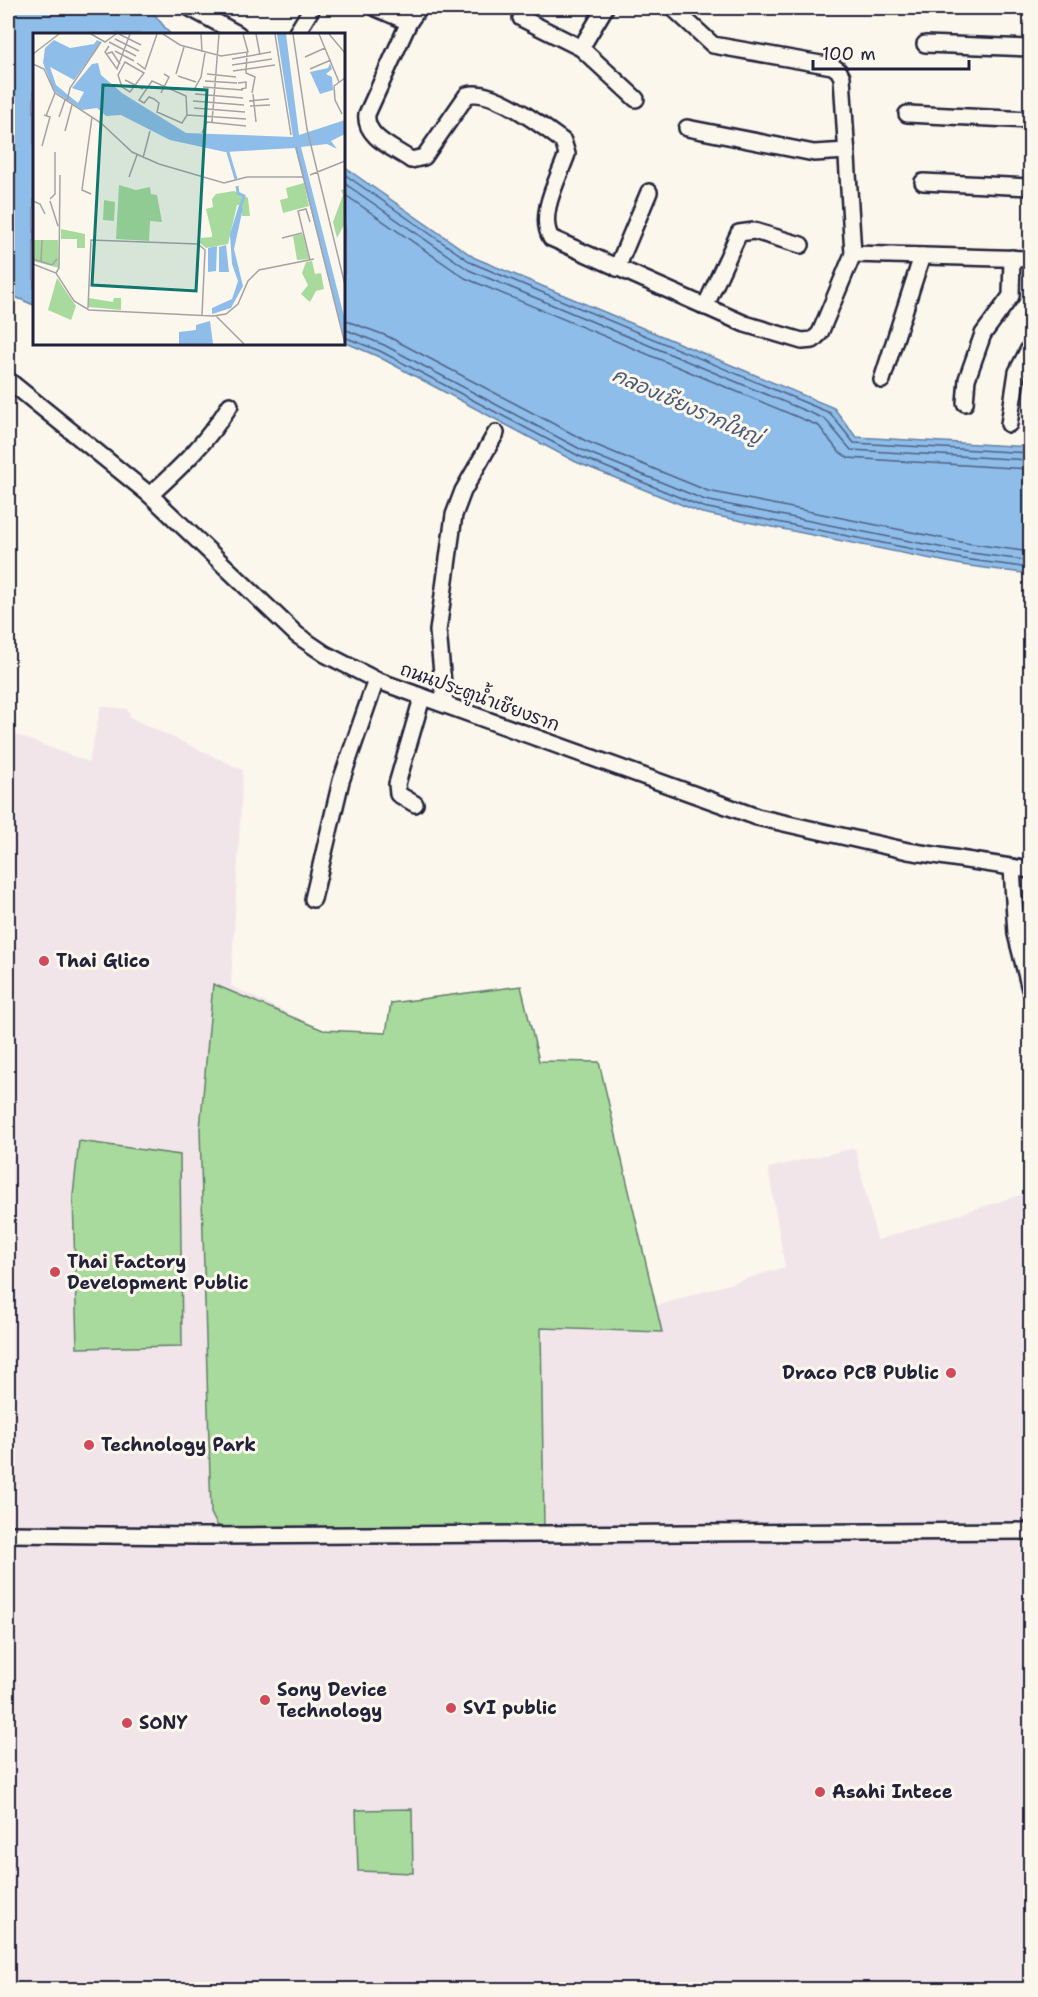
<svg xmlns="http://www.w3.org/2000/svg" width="1038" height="1997" font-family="'Shantell Sans','Playpen Sans Thai',sans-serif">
  <rect width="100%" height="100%" fill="#fbf7ec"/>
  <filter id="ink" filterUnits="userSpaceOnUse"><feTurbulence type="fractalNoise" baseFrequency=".0167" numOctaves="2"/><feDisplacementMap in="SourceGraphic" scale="12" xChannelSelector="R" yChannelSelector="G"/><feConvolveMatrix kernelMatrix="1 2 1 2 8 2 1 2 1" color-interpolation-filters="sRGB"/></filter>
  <g filter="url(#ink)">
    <!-- built -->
    <path fill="#f1e5ea" d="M101,706L127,709L131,718L243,770L231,986L323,1030L386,1033L391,1003L521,986L539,1061L599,1062L656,1306L785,1267L768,1168L855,1148L877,1240L1030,1192V1989H8V732L89,762Z"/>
    <!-- green -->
    <g fill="#a7da9c" stroke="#647e6c" stroke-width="1.5">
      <path d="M213,984L323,1030L386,1033L391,1003L521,986L539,1061L599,1062L662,1332L541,1328L544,1527L229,1530L217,1525L211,1513L200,1129Z"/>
      <path d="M79,1141L180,1155L182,1346L77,1348L73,1195Z"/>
      <path d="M412,1809L413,1873L358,1871L356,1810Z"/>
    </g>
    <!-- water -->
    <g fill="#8fbde9" stroke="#637fa3" stroke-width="1.5">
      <path d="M8,8H146L152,11L170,34H34V305L8,294Z"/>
      <path d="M344,167L475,258L834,408L856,437L1030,447V574L962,565L702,513L576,462L377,356L344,342Z"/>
    </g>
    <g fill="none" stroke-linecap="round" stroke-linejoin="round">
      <!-- shore -->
      <g stroke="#4e6081" stroke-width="1.5">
        <path d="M344,174L472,263L830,413L854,443L1030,453"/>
        <path d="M344,183L469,270L825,419L851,450L1030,460"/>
        <path d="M344,194L465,278L819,426L838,451L848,458L1030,469"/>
        <path d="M344,320L387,336L586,441L708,491L966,543L1030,552"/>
        <path d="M344,329L384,345L582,450L705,500L964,552L1030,561"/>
        <path d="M344,337L380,351L579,456L703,507L963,559L1030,568"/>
      </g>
      <defs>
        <g id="minor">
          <path d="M190,8L238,34"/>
          <path d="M376,8L409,22"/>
          <path d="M419,8L409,22L367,114C364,137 394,148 411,160L424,157L467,95C492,87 542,126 563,141L567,154C559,178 537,215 551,238L745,324L802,341L813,340L820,333L853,254L842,77L838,70L832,66L713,45L673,8"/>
          <path d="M521,18L581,48L636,99"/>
          <path d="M296,34L312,8"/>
          <path d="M925,44L1030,48"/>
          <path d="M581,48L605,8"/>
          <path d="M907,114L1030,120"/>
          <path d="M687,128L814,153L847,151"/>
          <path d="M923,182L1030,187"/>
          <path d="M853,254L1030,259"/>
          <path d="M617,268L649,192"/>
          <path d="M705,307L739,233L754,231L801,245"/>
          <path d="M8,380L150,495L297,635L325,654L376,680L757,817L908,851L1030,870"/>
          <path d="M882,380L922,256"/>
          <path d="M965,403L967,379L983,334L1011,296L1012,258"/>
          <path d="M1009,424L1017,372L1030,347"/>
          <path d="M150,495C181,467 208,441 230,405"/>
          <path d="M445,704L438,631L454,515L463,491L496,433"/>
          <path d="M415,804L398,794L397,784L422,698"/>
          <path d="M1012,867L1016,934L1030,989"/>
          <path d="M313,899L341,781L376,680"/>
          <path d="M8,1534L201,1536L1030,1531"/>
        </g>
      </defs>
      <!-- minor casing -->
      <use href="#minor" stroke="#22223b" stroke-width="20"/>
      <!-- minor -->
      <use href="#minor" stroke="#fbf7ec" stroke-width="15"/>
    </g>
  </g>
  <!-- markers -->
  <g fill="#d1495b" stroke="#fbf7ec" stroke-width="2">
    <circle cx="44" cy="961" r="6"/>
    <circle cx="55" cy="1272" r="6"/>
    <circle cx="951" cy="1373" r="6"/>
    <circle cx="89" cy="1445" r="6"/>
    <circle cx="265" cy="1700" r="6"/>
    <circle cx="451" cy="1708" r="6"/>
    <circle cx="127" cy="1723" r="6"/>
    <circle cx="820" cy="1792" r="6"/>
  </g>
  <g text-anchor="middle" stroke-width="6" stroke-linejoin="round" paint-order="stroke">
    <!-- street labels -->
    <g font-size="18" fill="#22223b" stroke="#fbf7ec">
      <text transform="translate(480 697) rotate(20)" y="6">ถนนประตูน้ำเชียงราก</text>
    </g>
    <!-- poi labels -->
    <g font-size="18" font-weight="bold" fill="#22223b" stroke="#fbf7ec" text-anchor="start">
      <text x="56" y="967">Thai Glico</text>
      <text x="67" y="1268">Thai Factory<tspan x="67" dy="21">Development Public</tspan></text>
      <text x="939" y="1379" text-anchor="end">Draco PCB PUblic</text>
      <text x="101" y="1451">Technology Park</text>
      <text x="277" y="1696">Sony Device<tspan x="277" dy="21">Technology</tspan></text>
      <text x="463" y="1714">SVI public</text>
      <text x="139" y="1729">SONY</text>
      <text x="832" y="1798">Asahi Intece</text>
    </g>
    <!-- water labels -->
    <g font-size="20" font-style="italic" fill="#485878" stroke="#fbf7ec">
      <text transform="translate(687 406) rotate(24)" y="7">คลองเชียงรากใหญ่</text>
    </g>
  </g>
  <!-- overview -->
  <g transform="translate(33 33)">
    <rect width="312" height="312" fill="#fbf7ec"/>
    <path d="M271,150L276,173L250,180L247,167L255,165L253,155ZM86,152L103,157L117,154L118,161L124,162L129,189L117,188L116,208L83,206ZM312,156V190L304,205L300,189L310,162L308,157ZM201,158L215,165L217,183H209V172H204L195,211L173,215L167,210L168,205L179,204V201L173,176L180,174L179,166L183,161ZM71,167L82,169L81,188L70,187ZM28,196L52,201V215H44V206H28ZM270,201L276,226L264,227L260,203ZM0,207H25L26,235L0,228ZM279,228L282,241L288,240L291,256L283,258L277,269L268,261L275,252L269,240L273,229ZM24,245L43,273L38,287L15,277ZM56,265L80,269L81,265H88V277L56,274Z" fill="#a7da9c"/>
    <path d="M244,1H253L266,102L312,87V101L298,108L304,116L294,111L268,114L312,287V311L262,115L192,119L137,107L88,82L73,83L64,75L49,77L21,58L10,30L12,15L21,7L37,15L61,11L64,7L68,9L41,47L17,34L23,52L45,70L51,59L39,55L59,31L65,30L68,42L89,60L153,100L260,104ZM297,30L299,36L293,41L299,44L300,57L287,61L277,39L295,35ZM206,172L210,175L201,216L210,253L198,275L179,281V275L199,266L205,248L199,231L197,201ZM193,212L196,239H186V214ZM184,213L183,238L175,239V215ZM177,288L180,311H146V299L163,297V292Z" fill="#8fbde9"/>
    <path fill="none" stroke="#8fbde9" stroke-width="3" d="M194,116L203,146M204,153L205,160L211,163L207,175"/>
    <path fill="none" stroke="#a4a2a5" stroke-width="1.5" d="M58,1L72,9L83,1M86,1L108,12M130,1L147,12L188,23L215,19L210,1M168,1L169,19M223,1L227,22M242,1L258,102M260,1L274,96L312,252M286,1L306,49M296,1L312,20M82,6L106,18M76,9L103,23M76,13L72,19L84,36L97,1M82,18L101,28M214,19L213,40L222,44L219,60M0,21L26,1M73,21L79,19L87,31M272,24L292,15M199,26L238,19M92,29L111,40L97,59L89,54L85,42ZM104,30L112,36L124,1M0,31L11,36L22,60L68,90L99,119L126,131L191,150L214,144H270M199,32L239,26M277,36L298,27M200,38L242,32M143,41L151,14M174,41L203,44M145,43L163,49M92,47L110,56M119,48L153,63L154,82L149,90L124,79L126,70L121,66L116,64L111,70L106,67ZM172,48L204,50M205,50L213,49V55L208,56M170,54L210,57M168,57L162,55L168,44L172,20M128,60L136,44L131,41M162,61L210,65M220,61L223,89M34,68L37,55L68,9M160,68L211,72M216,68L236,66M217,73L237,72M161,75L212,79M309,81L302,67L301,53L312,45M154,82L213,86M13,83L22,60M26,84L32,67M179,89L186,1M32,98L39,72M169,100L174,89L213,93M9,113L17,84L11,82M263,114L312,311M110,125L117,98M277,142L312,128M96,144L104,122M58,161L49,157L59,84M17,166L22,161V119M0,168L7,171L12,181M17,168L25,193M249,205L269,200M0,226L19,232L24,226M277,227L265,178L273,176L277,189M8,228L9,207M0,231L23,240L41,268L56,277L180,283L193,281L205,271L215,248L226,237L281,226M23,240L26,235L27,142M55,275L58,207L165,211L172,217L169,282M183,283L211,311"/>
    <path fill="#0f766e" fill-opacity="0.15" stroke="#0f766e" stroke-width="3" d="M70,52L174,57L163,258L59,252Z"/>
    <rect width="312" height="312" fill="none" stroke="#22223b" stroke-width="3"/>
  </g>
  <!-- margin -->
  <rect width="1038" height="1997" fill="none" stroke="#fbf7ec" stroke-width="30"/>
  <rect x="15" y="15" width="1008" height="1967" fill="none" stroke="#22223b" stroke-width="2" filter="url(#ink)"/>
  <!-- scale -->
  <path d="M813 60v9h156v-9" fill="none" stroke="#22223b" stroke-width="3"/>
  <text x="822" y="60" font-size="18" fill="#22223b" stroke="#fbf7ec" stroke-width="4.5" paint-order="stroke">100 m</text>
</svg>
